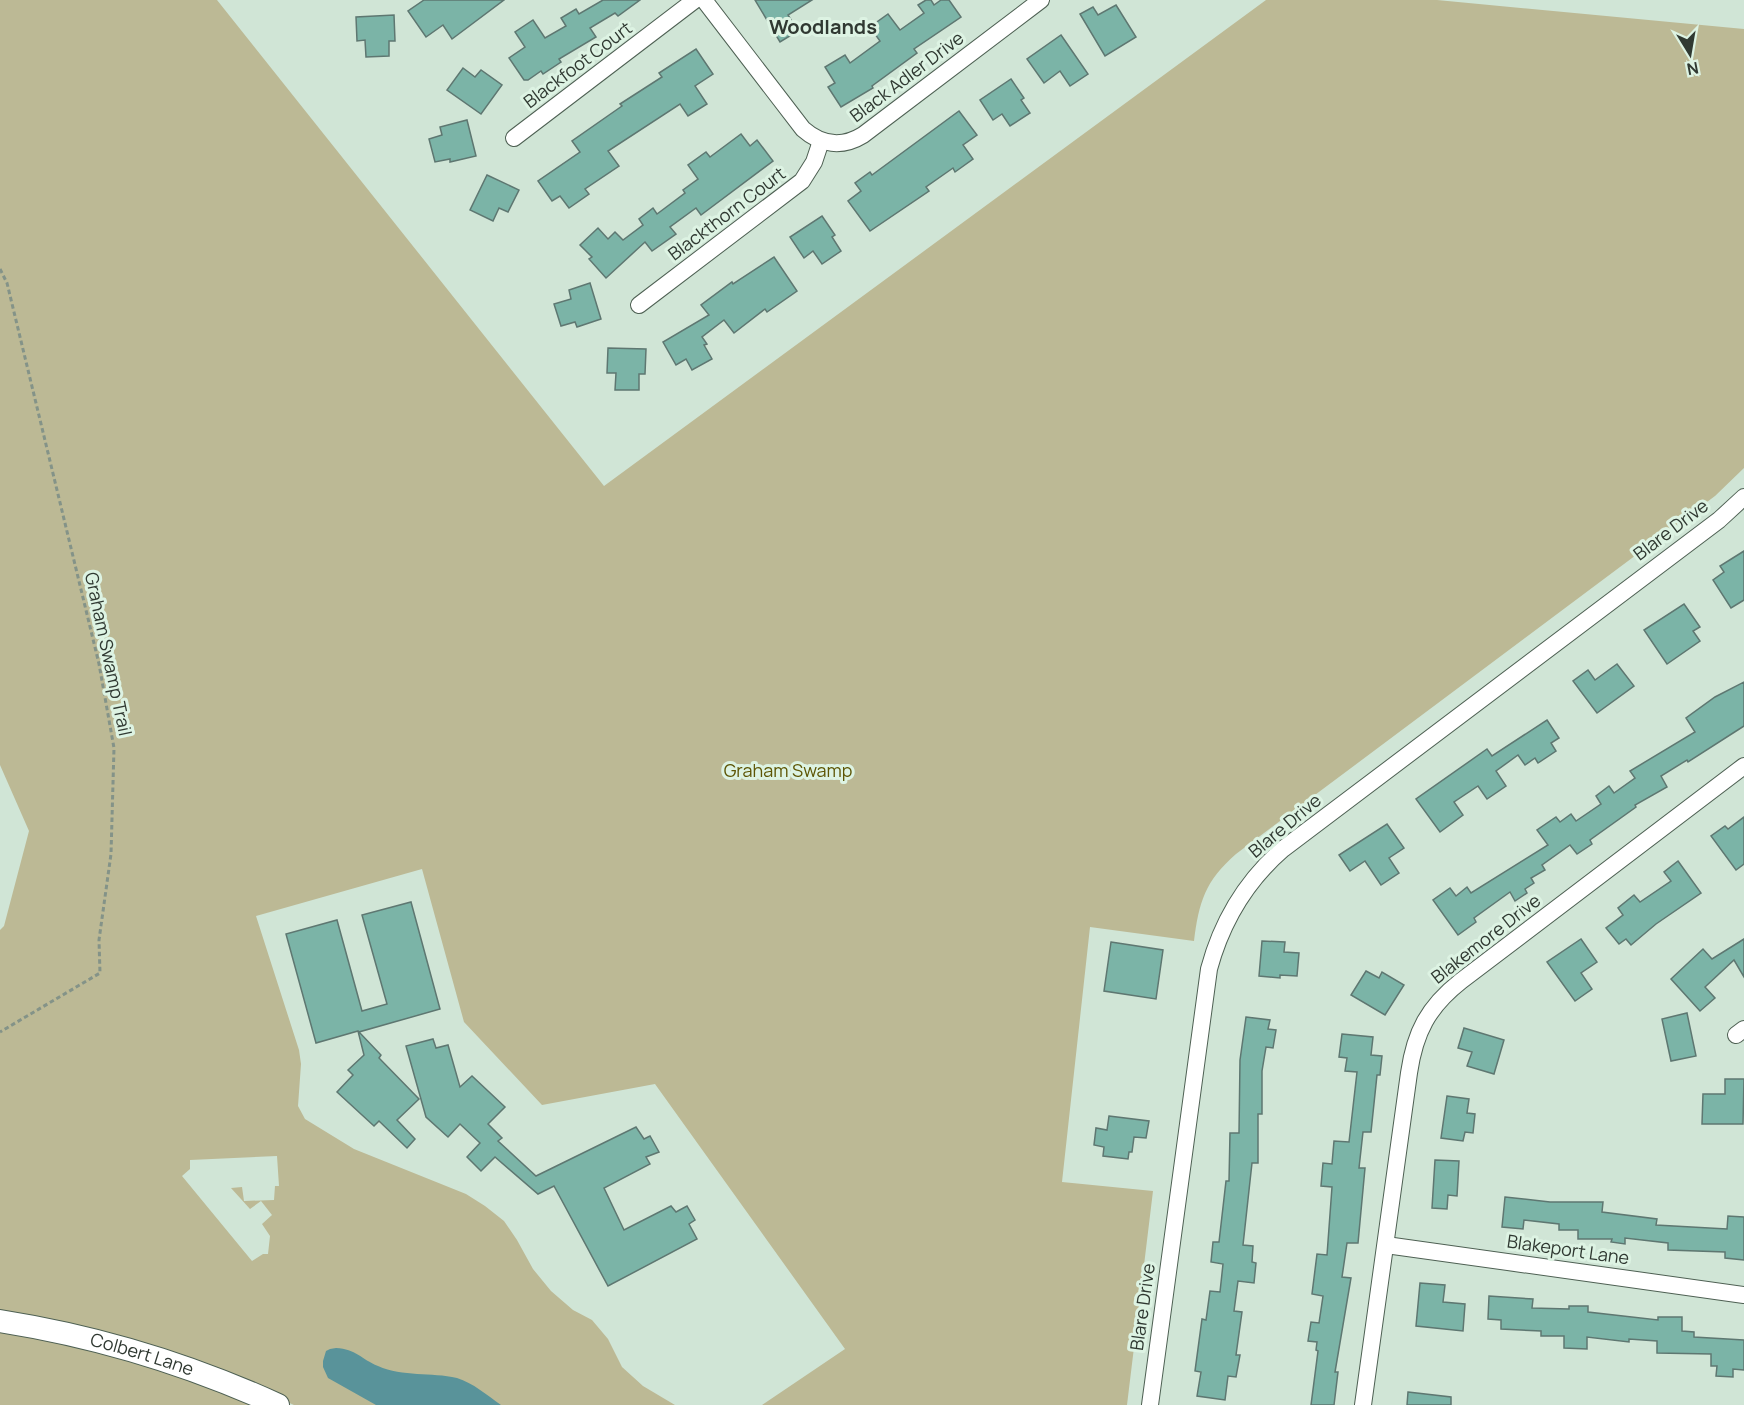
<svg xmlns="http://www.w3.org/2000/svg" width="1744" height="1405" font-family="Manrope,sans-serif">
  <rect width="100%" height="100%" fill="#d0e5d6"/>
  <!-- green -->
  <g fill="#bcb995" fill-rule="evenodd">
    <path d="M0,0H217L604,486L1266,0H1437L1744,29V468L1715,496L1236,854C1205,881 1199,902 1194,941L1090,927L1062,1182L1153,1191L1127,1405H762L845,1349L655,1084L542,1105L464,1022L422,869L256,916L299,1050L301,1064L298,1106L305,1119L354,1149L466,1194L485,1206L504,1221L517,1240L533,1269L551,1291L573,1310L592,1320L608,1339L622,1367L643,1386L675,1405H294L222,1373L0,1312V930L4,926L29,831L0,765ZM277,1156L279,1186H275L274,1200L244,1201L242,1187L231,1188L250,1209L261,1201L272,1215L262,1224L270,1236L268,1254H263L252,1261L182,1176L190,1169V1160Z"/>
    <path d="M0,1330L79,1345L167,1372L258,1405H0Z"/>
  </g>
  <!-- water -->
  <path fill="#59939a" d="M336,1348C356,1349 361,1359 378,1366C403,1377 431,1372 457,1378C473,1383 487,1395 501,1405H376L328,1378L323,1367V1361L326,1351L330,1349Z"/>
  <!-- building -->
  <g fill="#7bb4a7" stroke="#5e7771" stroke-width="1.5">
    <path d="M424,0H504L452,39L443,25L426,37L408,11Z"/>
    <path d="M603,0H640L618,16L615,13L590,28L596,37L559,59L561,62L543,74L541,71L528,80H524L509,58L525,47L515,32L533,20L545,38L566,26L561,18L576,9L579,14Z"/>
    <path d="M755,0H812L788,15L798,31L780,42Z"/>
    <path d="M926,0H931L934,5L941,0H949L961,17L914,49L917,53L872,86L873,88L841,107L828,87L835,83L825,67L845,55L850,63L880,41L870,27L888,14L900,30L924,13L918,5Z"/>
    <path d="M1116,5L1136,37L1105,56L1080,14L1093,7L1098,15Z"/>
    <path d="M394,15L395,41H389V56L366,57L365,40L357,41L356,17Z"/>
    <path d="M1061,35L1088,74L1070,86L1060,71L1044,83L1027,59Z"/>
    <path d="M696,49L713,74L695,86L707,104L688,116L680,104L608,151L619,166L585,189L589,194L569,208L560,196L552,201L538,181L580,152L572,141L622,106L620,104L662,77L659,73Z"/>
    <path d="M463,68L475,77L481,70L502,85L481,114L447,90Z"/>
    <path d="M1011,79L1024,98L1021,100L1030,113L1010,126L1002,114L993,120L980,100Z"/>
    <path d="M959,111L977,135L963,145L973,159L955,172L953,168L926,187L929,191L870,231L848,201L861,191L855,183L870,172L872,175Z"/>
    <path d="M467,120L476,156L450,162V159L435,162L429,139L442,135L440,127Z"/>
    <path d="M741,134L750,146L757,140L773,161L701,215L696,208L670,227L676,234L652,251L645,242L606,278L589,259L592,257L580,245L598,228L608,239L615,232L623,240L643,225L639,219L653,208L657,214L685,193L683,190L698,179L688,165L706,152L710,157Z"/>
    <path d="M487,175L519,190L508,212L499,208L493,221L470,210Z"/>
    <path d="M822,216L835,235L832,237L841,251L822,264L813,251L804,258L790,237Z"/>
    <path d="M774,257L797,291L767,312L765,309L734,333L724,320L702,337L707,344L704,345L712,359L692,370L686,359L676,365L663,342L709,315L701,305L732,282L733,284Z"/>
    <path d="M590,283L601,319L577,327L575,322L561,326L554,304L571,299L569,290Z"/>
    <path d="M608,348L646,349L645,374H639V390H615L616,373H607Z"/>
    <path d="M1744,551V600L1731,608L1713,580L1724,572L1720,566Z"/>
    <path d="M1684,604L1700,627L1693,631L1700,641L1667,664L1644,630Z"/>
    <path d="M1617,664L1634,686L1597,713L1573,681L1588,670L1595,680Z"/>
    <path d="M1744,682V726L1688,762L1687,760L1661,776L1667,787L1635,805L1636,807L1590,840L1592,844L1577,854L1570,845L1542,865L1545,870L1531,878L1534,883L1525,889L1527,893L1515,901L1510,892L1474,918L1476,922L1458,935L1433,900L1450,888L1456,896L1467,887L1471,893L1548,845L1537,830L1556,817L1560,822L1571,814L1576,821L1601,804L1596,796L1609,786L1614,793L1635,778L1630,771L1695,732L1686,718L1715,697Z"/>
    <path d="M1547,720L1559,738L1551,743L1556,751L1538,763L1535,758L1525,765L1518,755L1496,771L1506,786L1487,799L1478,786L1454,802L1463,815L1440,832L1416,799L1487,749L1492,756Z"/>
    <path d="M1744,817V864L1736,870L1711,836L1725,826L1728,829Z"/>
    <path d="M1387,824L1404,848L1389,858L1399,873L1381,885L1365,861L1350,871L1339,855Z"/>
    <path d="M1678,861L1701,893L1656,924L1631,945L1626,939L1619,944L1606,928L1623,915L1618,908L1634,895L1640,902L1671,881L1664,872Z"/>
    <path d="M411,902L440,1009L359,1032L381,1055L379,1058L419,1099L397,1120L415,1139L407,1148L379,1121L374,1126L337,1092L353,1075L348,1070L364,1055L358,1031L316,1043L286,934L337,920L362,1011L387,1004L362,915Z"/>
    <path d="M1581,939L1597,962L1581,973L1592,989L1575,1001L1547,962Z"/>
    <path d="M1744,939V977L1734,960L1705,987L1715,998L1700,1011L1671,979L1703,949L1712,959Z"/>
    <path d="M1262,941L1285,942L1284,952L1299,953L1297,976L1280,975V978L1259,976Z"/>
    <path d="M1111,942L1163,950L1156,999L1104,991Z"/>
    <path d="M1366,971L1379,978L1382,972L1404,985L1385,1015L1351,995Z"/>
    <path d="M1687,1013L1696,1056L1671,1061L1662,1019Z"/>
    <path d="M1246,1017L1270,1020L1268,1029L1276,1030L1273,1048L1266,1047L1262,1071V1114H1258V1163H1252L1243,1245L1253,1246L1252,1262L1256,1263L1254,1283L1238,1281L1234,1311L1242,1312L1236,1355H1240L1236,1377L1228,1376L1225,1400L1197,1396L1201,1372L1195,1371L1202,1319L1206,1320L1210,1291L1220,1292L1223,1264L1211,1262L1213,1242H1219L1226,1181H1229L1230,1133H1239L1240,1060Z"/>
    <path d="M1464,1028L1504,1040L1494,1074L1467,1066L1472,1052L1458,1048Z"/>
    <path d="M1342,1034L1373,1037L1371,1055L1382,1056L1380,1075H1377L1371,1132H1363L1359,1168H1365L1358,1243H1347L1342,1277L1351,1278L1335,1372H1338L1334,1405H1311L1318,1351L1316,1350L1317,1342L1308,1341L1311,1322L1319,1323L1323,1296L1312,1294L1317,1254L1327,1255L1332,1187L1321,1186L1323,1163L1332,1164L1334,1141L1349,1142L1357,1072L1345,1071L1347,1058L1339,1057Z"/>
    <path d="M433,1039L436,1048L448,1045L460,1087L472,1076L505,1107L488,1124L502,1138L498,1141L536,1176L636,1127L644,1139L650,1136L659,1152L646,1157L650,1164L604,1188L624,1230L671,1206L676,1212L687,1206L695,1220L689,1224L697,1239L608,1286L554,1186L538,1194L495,1157L481,1171L467,1157L480,1143L460,1124L448,1137L426,1117L406,1046Z"/>
    <path d="M1725,1079H1744L1743,1124H1702L1703,1094H1725Z"/>
    <path d="M1447,1096L1469,1099L1467,1113L1475,1114L1473,1133L1465,1132L1463,1141L1441,1138Z"/>
    <path d="M1109,1116L1149,1121L1146,1138L1134,1137L1132,1152H1129L1128,1159L1103,1156L1104,1147L1094,1145L1096,1128L1107,1130Z"/>
    <path d="M1435,1160L1459,1161L1457,1196L1448,1195L1447,1209L1432,1208Z"/>
    <path d="M1505,1197L1550,1202H1603L1602,1212L1657,1219L1656,1225L1727,1229L1728,1216L1744,1217V1260L1725,1258V1252L1668,1250V1243L1625,1238V1244L1611,1242L1612,1239H1578V1230H1559V1224L1524,1220L1523,1229L1502,1227Z"/>
    <path d="M1420,1283L1445,1285L1443,1302L1465,1304L1463,1331L1416,1326Z"/>
    <path d="M1489,1296L1533,1299L1532,1308L1569,1309V1306H1588V1312L1658,1320V1317H1682V1331L1694,1332V1337L1744,1340V1370L1733,1369V1377L1716,1376L1717,1366H1711V1354L1657,1353V1341L1629,1339V1342L1587,1337V1349L1564,1348V1336H1541V1331L1501,1329V1320L1488,1319Z"/>
    <path d="M1408,1392L1451,1397V1405H1407Z"/>
  </g>
  <g fill="none" stroke-linecap="round" stroke-linejoin="round">
    <defs>
      <g id="street">
        <path d="M704,0L803,129C821,145 842,148 863,135L1041,0"/>
        <path d="M514,138L695,0"/>
        <path d="M639,305L802,181L814,162L821,141"/>
        <path d="M1736,1035L1744,1029"/>
        <path d="M1386,1245L1744,1295"/>
        <path d="M1150,1405L1209,969C1222,921 1245,882 1283,849L1719,520L1744,497"/>
        <path d="M1363,1405L1409,1073C1415,1032 1428,1007 1461,981L1744,766"/>
      </g>
      <g id="secondary">
        <path id="s1" d="M0,1321C95,1336 191,1365 278,1405"/>
      </g>
    </defs>
    <!-- street casing -->
    <use href="#street" stroke="#4e6053" stroke-width="18"/>
    <!-- secondary casing -->
    <use href="#secondary" stroke="#4e6053" stroke-width="24"/>
    <!-- path -->
    <path stroke="#849388" stroke-width="3" stroke-dasharray="4.5 3" stroke-linecap="butt" d="M0,269L7,283L99,664L114,748L111,854L99,940L100,973L0,1032"/>
    <!-- street -->
    <use href="#street" stroke="#fff" stroke-width="16"/>
    <!-- secondary -->
    <use href="#secondary" stroke="#fff" stroke-width="22"/>
  </g>
  <g text-anchor="middle" stroke-width="6" stroke-linejoin="round" paint-order="stroke">
    <!-- street labels -->
    <g font-size="18" fill="#303932" stroke="#ddf3e3">
      <text transform="translate(578 65) rotate(-37)" y="6">Blackfoot Court</text>
      <text transform="translate(907 77) rotate(-37)" y="6">Black Adler Drive</text>
      <text transform="translate(727 214) rotate(-37)" y="6">Blackthorn Court</text>
      <text transform="translate(1671 530) rotate(-37)" y="6">Blare Drive</text>
      <text transform="translate(108 654) rotate(78)" y="6">Graham Swamp Trail</text>
      <text transform="translate(1285 826) rotate(-40)" y="6">Blare Drive</text>
      <text transform="translate(1486 939) rotate(-38)" y="6">Blakemore Drive</text>
      <text transform="translate(1568 1250) rotate(8)" y="6">Blakeport Lane</text>
      <text transform="translate(1143 1307) rotate(-82)" y="6">Blare Drive</text>
      <text dy="6" stroke="none"><textPath href="#s1" startOffset="146">Colbert Lane</textPath></text>
    </g>
    <!-- park labels -->
    <g font-size="18" fill="#5d5504" stroke="#ddf3e3">
      <text x="788" y="777">Graham Swamp</text>
    </g>
    <!-- neighbourhood labels -->
    <g font-size="20" font-weight="bold" fill="#303932" stroke="#ddf3e3">
      <text x="823" y="34">Woodlands</text>
    </g>
  </g>
  <!-- north arrow -->
  <g transform="translate(1690 54) rotate(169)" stroke="#ddf3e3" stroke-width="4.5" paint-order="stroke">
  <path d="M0-4.5L10 22L0 15L-10 22Z" fill="#303932"/>
  <text y="-9" font-size="16" font-weight="bold" text-anchor="middle" fill="#303932">N</text>
  </g>
</svg>
